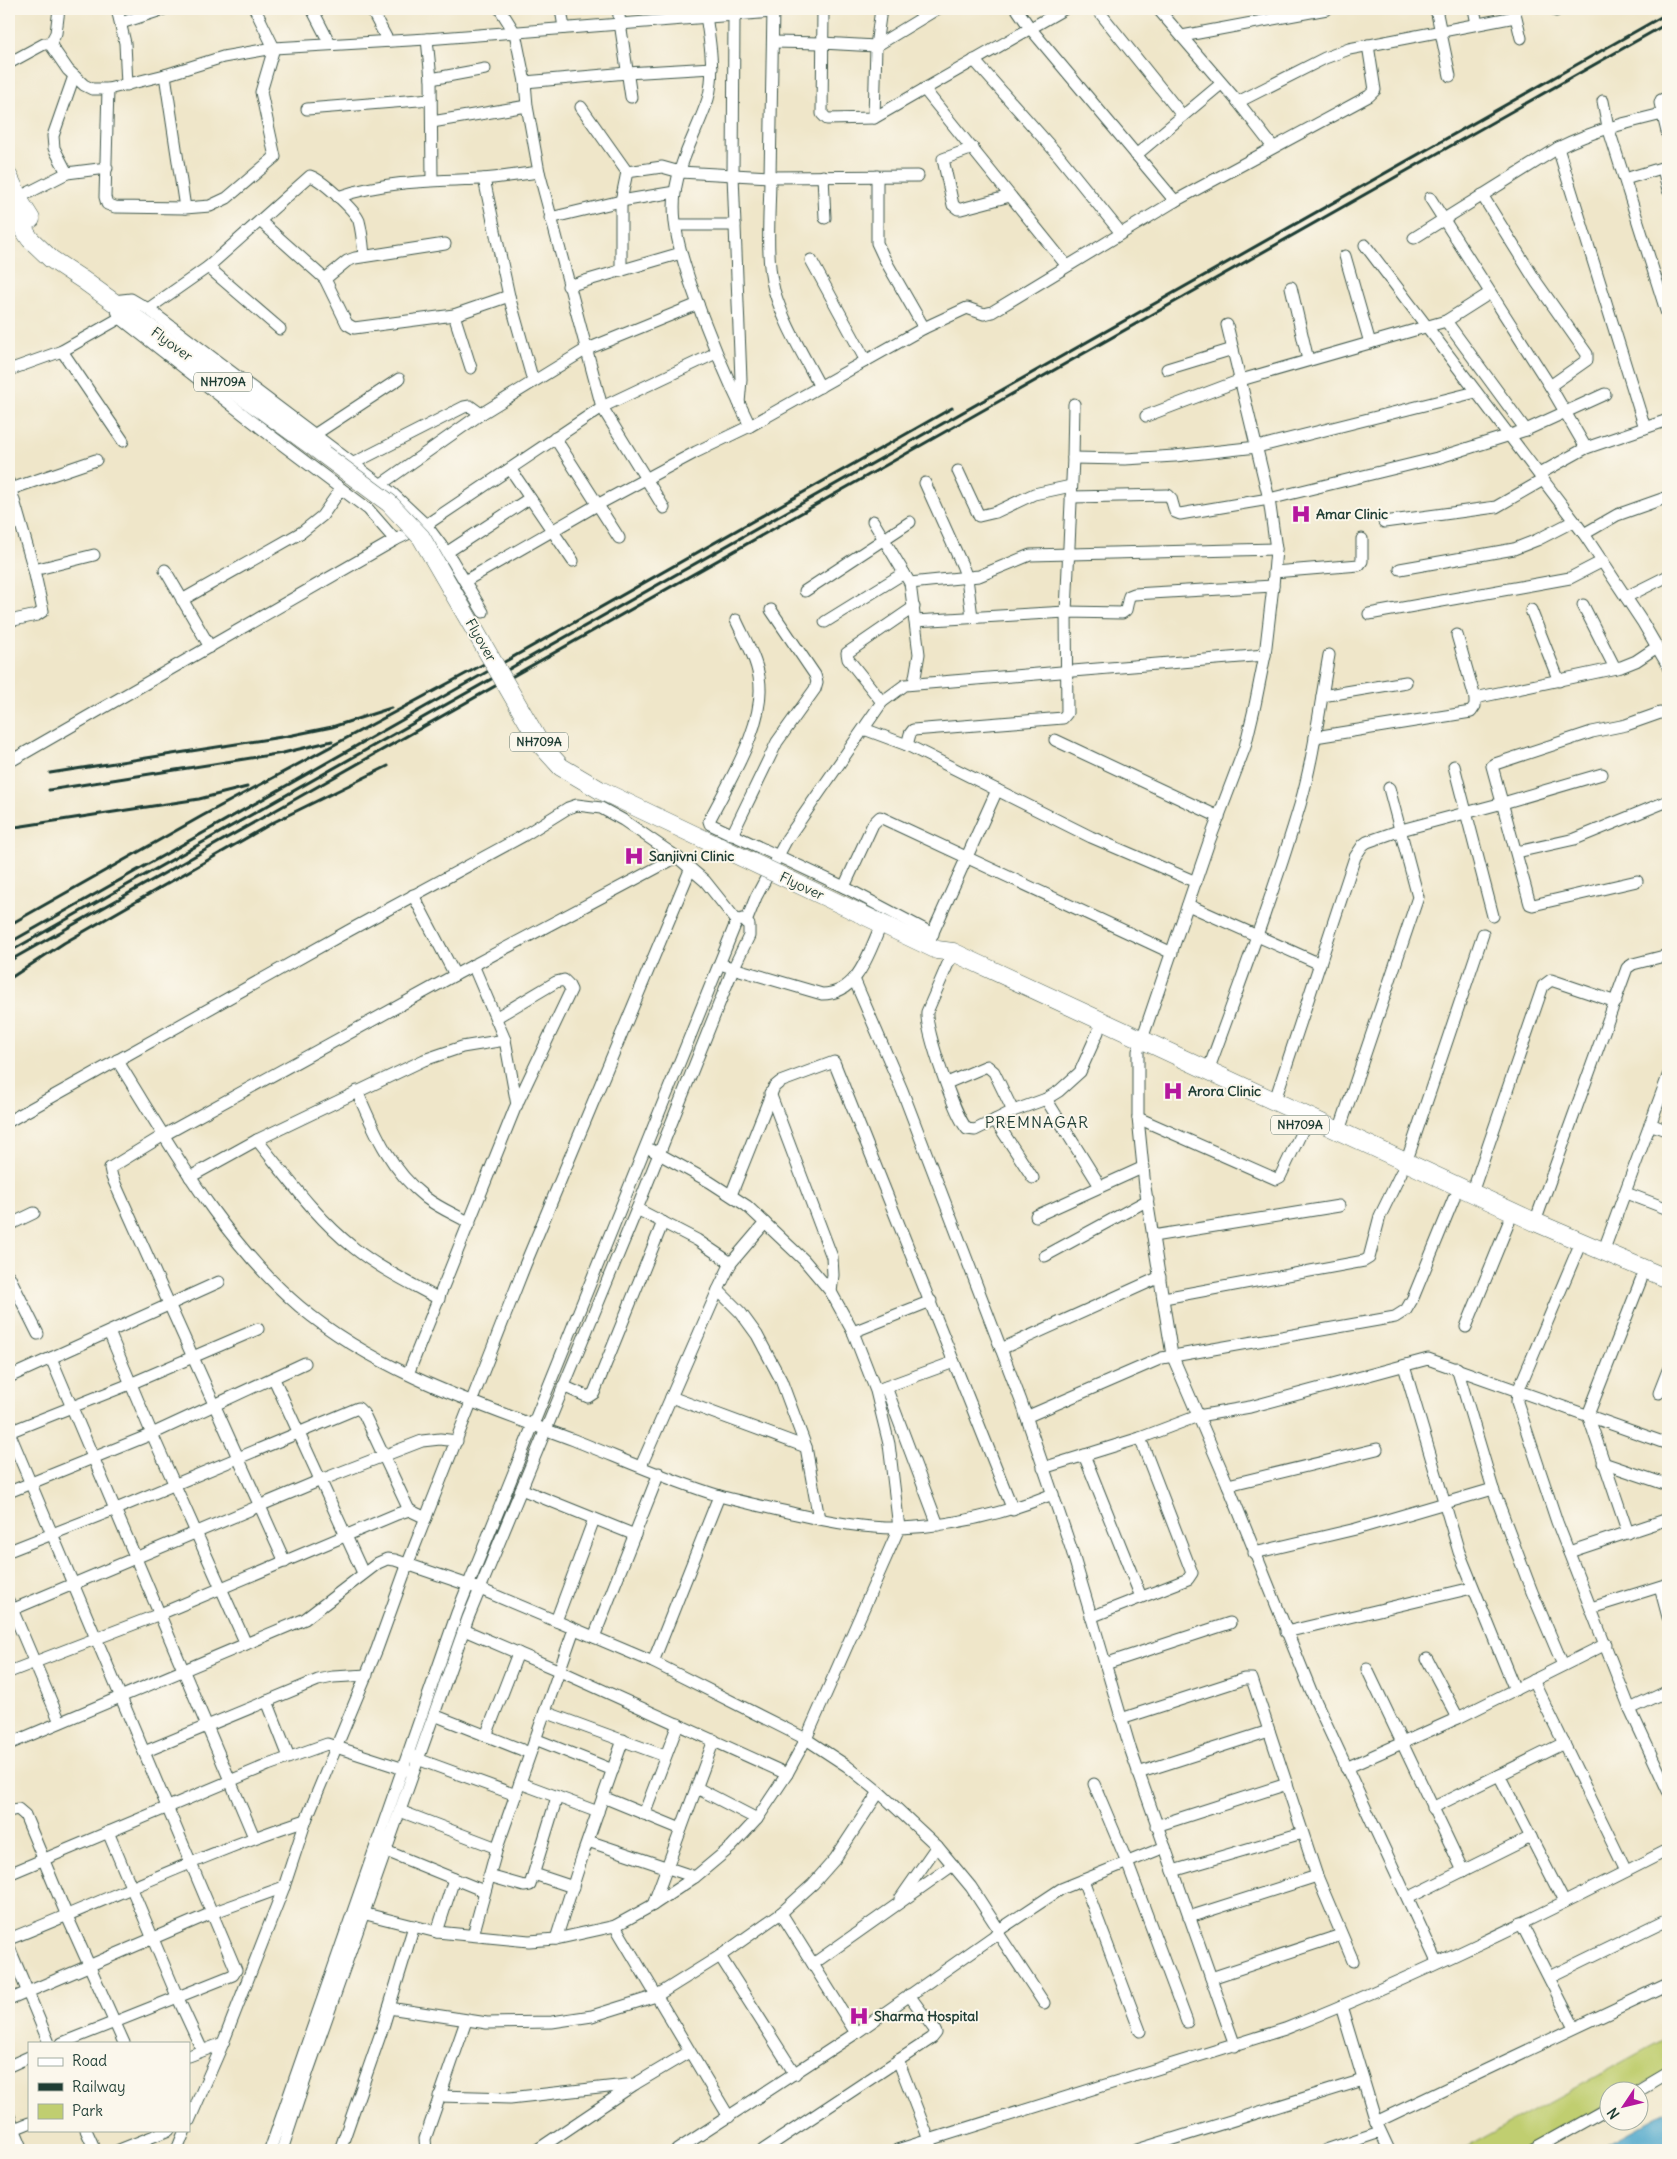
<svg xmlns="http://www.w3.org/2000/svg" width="1677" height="2159" font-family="Delius,sans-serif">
  <rect width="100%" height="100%" fill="#fbf7ec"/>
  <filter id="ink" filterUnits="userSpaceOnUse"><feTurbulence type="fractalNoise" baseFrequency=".02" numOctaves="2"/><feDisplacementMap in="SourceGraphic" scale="10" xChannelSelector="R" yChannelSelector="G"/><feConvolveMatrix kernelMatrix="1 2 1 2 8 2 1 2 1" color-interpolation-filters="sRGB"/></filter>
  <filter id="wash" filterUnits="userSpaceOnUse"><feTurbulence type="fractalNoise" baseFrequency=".0096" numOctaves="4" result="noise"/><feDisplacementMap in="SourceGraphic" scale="20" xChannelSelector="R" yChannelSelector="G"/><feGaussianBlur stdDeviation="1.12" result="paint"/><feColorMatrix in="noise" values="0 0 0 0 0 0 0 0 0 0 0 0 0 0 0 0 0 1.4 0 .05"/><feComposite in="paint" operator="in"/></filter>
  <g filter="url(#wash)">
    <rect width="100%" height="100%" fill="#efe6c9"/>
    <!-- green -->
    <path fill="#c0ce70" stroke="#708652" d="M1668,2037V2072L1632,2091L1610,2092L1609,2104L1524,2150H1461Z"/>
    <!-- water -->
    <path fill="#4ca6ca" stroke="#36727f" d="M1668,2111V2150H1597L1602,2147Z"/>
  </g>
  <g filter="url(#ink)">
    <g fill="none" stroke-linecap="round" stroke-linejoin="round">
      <defs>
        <g id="minor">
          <path d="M117,9L125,43L127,85"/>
          <path d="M312,9L330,44"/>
          <path d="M371,9L388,41"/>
          <path d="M500,9L515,33L525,82L527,106L539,172L602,407L664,508"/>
          <path d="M561,9L564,28"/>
          <path d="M618,9L631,97"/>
          <path d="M705,9C709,37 716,71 708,99C698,130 679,160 675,193C671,223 681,254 690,282C707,332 727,379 750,426"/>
          <path d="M773,9C772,65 771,120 770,176C770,212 765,256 774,290C784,324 804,356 820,387"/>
          <path d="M823,9L822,114L827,119L874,118L1064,9"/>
          <path d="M1017,9L1030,28L1175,201"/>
          <path d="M1097,9L1182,115"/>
          <path d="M1158,9L1238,102L1273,147"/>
          <path d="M1436,9L1450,76"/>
          <path d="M1474,9L1477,24"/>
          <path d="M1514,9L1521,38"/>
          <path d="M1556,9V11"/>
          <path d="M734,16L733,175L741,380L739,403"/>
          <path d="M121,23L164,9"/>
          <path d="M1182,36L1327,9"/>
          <path d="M427,39L431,79L432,180"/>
          <path d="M773,42L822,43L876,46L937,9"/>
          <path d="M50,44L56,33L59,9"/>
          <path d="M974,60L1059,156L1121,233"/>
          <path d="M9,63L44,44H50L68,70L84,85L92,89H108L165,75L223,57L274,48L427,39L773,12"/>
          <path d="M165,75L185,208"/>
          <path d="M431,79L485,69"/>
          <path d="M525,82L627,73L712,68"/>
          <path d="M108,89L105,197L107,204L115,207L185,208L210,206L227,198L275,157L261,92L274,48L255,9"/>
          <path d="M924,89L1067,266"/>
          <path d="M1668,97L1661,100L1660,103L1668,136"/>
          <path d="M1603,101L1608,127L1668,317"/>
          <path d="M1238,102L1325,58L1349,49L1515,17"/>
          <path d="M581,107L627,172L621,201V271"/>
          <path d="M307,109L431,99"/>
          <path d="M874,118L876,46L881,9"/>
          <path d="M432,122L527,106"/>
          <path d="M973,148L943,159L953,205L958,209H961L1010,196"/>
          <path d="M1558,148L1645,428"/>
          <path d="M1136,155L1221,84"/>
          <path d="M1663,168L1668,190"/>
          <path d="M627,172L662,167L680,172L770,177L918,176"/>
          <path d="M67,173L54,148L53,136L74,76"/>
          <path d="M823,176L825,218"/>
          <path d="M877,176V243L884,258L924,328"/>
          <path d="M484,179L509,296L533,381"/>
          <path d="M1625,179L1668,166"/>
          <path d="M1482,195L1537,283L1587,354V360L1550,386"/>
          <path d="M338,197C384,181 433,181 481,179C500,178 520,174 539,172"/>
          <path d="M18,198L67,173L107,168"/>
          <path d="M1430,198L1550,386L1586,448"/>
          <path d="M550,218L621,201L675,192"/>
          <path d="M260,221L325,279L347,324L354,328L454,315L509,296"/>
          <path d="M676,225H735"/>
          <path d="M1414,238L1558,148C1592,131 1625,123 1662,114"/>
          <path d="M1365,245L1584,534L1643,623L1668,666"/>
          <path d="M1345,256L1370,343"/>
          <path d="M811,260L866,361"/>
          <path d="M208,267L280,329"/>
          <path d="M325,279L347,261L355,258L445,244"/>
          <path d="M568,286L681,253"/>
          <path d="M1291,287L1308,360"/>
          <path d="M148,309L208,267L310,176C321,179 355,210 359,221C362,232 363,245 364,256"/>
          <path d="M454,315L471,368"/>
          <path d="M1446,321L1526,430"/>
          <path d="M1227,325L1269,499L1276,549L1273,586L1265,655L1255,705L1245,747L1209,842L1138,1051V1118L1145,1187L1172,1355L1228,1485L1311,1691L1437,1962"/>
          <path d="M62,351L123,441"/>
          <path d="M1167,369L1233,349"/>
          <path d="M9,370L62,351L120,318"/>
          <path d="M1146,416L1241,380L1446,321L1490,293"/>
          <path d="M314,435L399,379"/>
          <path d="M555,438L619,538"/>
          <path d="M1073,458L1125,459L1175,456L1257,447L1476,392"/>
          <path d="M352,464L464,407L470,406L481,414"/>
          <path d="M511,470L573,561"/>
          <path d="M958,471L979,516L996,512L1034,494L1071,486"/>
          <path d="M1539,474L1586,448L1668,420"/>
          <path d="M9,483L34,570L43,611L37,615L9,621"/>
          <path d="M925,483L962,565L967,578L972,617"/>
          <path d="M380,485L481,414L585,350L698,304"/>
          <path d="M11,489L96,460"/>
          <path d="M1071,497L1168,495L1171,498L1175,512L1180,514L1269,499L1437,458L1526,430L1605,394"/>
          <path d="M873,521L910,583L919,654L914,683"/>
          <path d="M1384,522L1496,507L1543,480"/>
          <path d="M1584,534L1617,515L1668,497"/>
          <path d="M395,540L368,509L275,439L120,318L113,301L131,299L148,309L393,494L426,525L452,560L483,612"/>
          <path d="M446,553L530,498"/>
          <path d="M1400,569L1514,549L1537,540L1574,521"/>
          <path d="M34,570L94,555"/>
          <path d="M165,570L210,647"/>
          <path d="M1274,572L1359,565L1362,561V539"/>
          <path d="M465,581L597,505L696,452L750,426L924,328L967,308L984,314L992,312L1175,201L1369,96L1375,90L1368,45"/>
          <path d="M910,583L979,576L1030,555L1276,549"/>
          <path d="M805,591L910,522"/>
          <path d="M1626,597L1668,576"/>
          <path d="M182,600L302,532L322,516L341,489"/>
          <path d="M1583,605L1615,668"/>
          <path d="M1531,610L1559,681"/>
          <path d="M1369,614L1570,578L1603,561"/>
          <path d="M736,620C744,638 756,657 759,677C767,723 729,781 709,821L710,824L844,887L933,934"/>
          <path d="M915,621L1066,612L1122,613L1126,610L1129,596L1134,594L1273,586"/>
          <path d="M825,622L904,573"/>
          <path d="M1322,696L1406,682"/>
          <path d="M1475,698L1621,667L1636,661L1657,647"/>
          <path d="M882,702L848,659L847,653L914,607"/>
          <path d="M864,729L907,745L1091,837L1196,882"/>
          <path d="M1315,737L1471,712L1475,706V698L1457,635"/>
          <path d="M1055,740L1219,817"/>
          <path d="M907,745L910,734L913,730L1063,718L1067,713L1066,612L1073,458L1074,404"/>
          <path d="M9,762L395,540L426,525L602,407L716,353"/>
          <path d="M1454,766L1493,916"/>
          <path d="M732,835L777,742L815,689L817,682L815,675L771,610"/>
          <path d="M1517,852L1575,839L1668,801"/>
          <path d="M1637,881L1533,905L1530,904L1492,766L1495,764L1592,732L1626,725L1660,713"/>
          <path d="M844,887L873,824L880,817L1172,953"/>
          <path d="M413,895L455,975"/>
          <path d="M1188,905L1320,964"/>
          <path d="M746,922L756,897L787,839L882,702L905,685L1265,655"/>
          <path d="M930,939L997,790"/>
          <path d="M953,952L927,1012C925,1029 955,1116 967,1129L975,1130L1013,1111L1046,1099L1059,1091L1080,1072L1098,1032"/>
          <path d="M473,965L505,1040L517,1105"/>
          <path d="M726,966L822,994C859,994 869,951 882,923"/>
          <path d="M854,979L902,1090L1021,1401L1072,1551L1131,1751L1235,2046"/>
          <path d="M117,1060C171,1146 221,1239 299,1306C377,1372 480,1405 574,1440C622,1459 670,1481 720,1496C745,1503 771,1508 796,1514C830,1522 866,1529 901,1528C954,1526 1003,1514 1053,1494"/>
          <path d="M1208,1071C1240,983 1273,895 1300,805C1314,756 1320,705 1329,655"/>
          <path d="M947,1083L987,1066L994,1072L1013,1111"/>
          <path d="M357,1091C374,1131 390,1170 426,1198C439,1208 456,1215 470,1223"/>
          <path d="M770,1093L832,1257L833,1275L831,1292"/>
          <path d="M1046,1099L1100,1186"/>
          <path d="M1275,1100L1355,857L1363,845L1367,842L1401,830L1503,803L1602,774"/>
          <path d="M1138,1118L1276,1179L1280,1177L1304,1127"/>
          <path d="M995,1120L1033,1178"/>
          <path d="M9,1121L350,930L523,836L568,808L577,805L601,808L623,820L677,857L705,881L737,921"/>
          <path d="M1650,1124L1668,1131"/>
          <path d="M1339,1131L1418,897L1389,788"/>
          <path d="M257,1140C287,1177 316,1218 354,1248C379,1268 410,1283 439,1299"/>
          <path d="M1406,1163L1483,934"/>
          <path d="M190,1177L257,1140L424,1060L462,1047L505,1040"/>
          <path d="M1472,1193L1543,986L1551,980L1616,1002"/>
          <path d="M1626,1193L1668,1209"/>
          <path d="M731,1195L774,1087L780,1082L834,1062L1013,1510"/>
          <path d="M637,1209L697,1240L731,1263"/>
          <path d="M1036,1216L1144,1167"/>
          <path d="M1535,1222L1627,968L1633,964L1668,955"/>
          <path d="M9,1225L34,1213"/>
          <path d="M1153,1236L1339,1206"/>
          <path d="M1581,1242L1518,1391L1517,1402L1557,1522L1630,1709L1668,1791"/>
          <path d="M1603,1252L1668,1076"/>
          <path d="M1045,1256L1148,1200"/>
          <path d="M9,1276L38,1334"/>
          <path d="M718,1290L741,1313L757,1335L781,1380L806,1447L819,1519"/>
          <path d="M1164,1298L1364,1261L1369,1258L1380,1216L1401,1173"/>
          <path d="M1466,1327L1509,1222"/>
          <path d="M109,1332L152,1434L246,1644"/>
          <path d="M853,1332L931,1301"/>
          <path d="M1001,1349L1160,1277"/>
          <path d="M51,1358L254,1837"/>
          <path d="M1404,1366L1459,1552L1515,1690"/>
          <path d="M1457,1368L1493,1489L1532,1592L1563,1665"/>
          <path d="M408,1374L515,1108L571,990L568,984L564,980L556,982L497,1017"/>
          <path d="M9,1377L219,1282"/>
          <path d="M274,1379L363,1573"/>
          <path d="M563,1386L588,1397L594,1393L663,1222"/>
          <path d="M886,1387L938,1525"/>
          <path d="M880,1389L954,1362"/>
          <path d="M1659,1393L1668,1370"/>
          <path d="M671,1397L806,1447"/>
          <path d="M1026,1417L1162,1358L1395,1317L1406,1310L1413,1298L1454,1198"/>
          <path d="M9,1432L236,1970L233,1975L62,2043"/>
          <path d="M9,1432L130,1384L258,1329"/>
          <path d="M1084,1455L1141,1597"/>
          <path d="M1603,1463L1668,1485"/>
          <path d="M641,1466L718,1290L731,1263L765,1223"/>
          <path d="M1043,1468L1140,1438L1198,1416L1250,1407L1428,1359L1668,1444"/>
          <path d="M1228,1485L1377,1449"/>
          <path d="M521,1489L635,1535"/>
          <path d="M9,1492L152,1434L305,1363"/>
          <path d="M1628,1533L1588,1415L1641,1280"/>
          <path d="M9,1551L116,1509L358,1408L364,1414L409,1510"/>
          <path d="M1569,1552L1668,1519"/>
          <path d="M1254,1553L1356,1529L1493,1489"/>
          <path d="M285,1562L112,1177L110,1168L164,1135L455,975L677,857"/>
          <path d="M1660,1587L1668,1617"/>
          <path d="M9,1602L60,1722"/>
          <path d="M1591,1608L1668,1584"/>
          <path d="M9,1611L321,1480L422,1441L440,1439L457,1441"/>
          <path d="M1091,1617L1188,1579L1192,1573L1140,1438"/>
          <path d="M556,1621L594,1519"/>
          <path d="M464,1630L560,1671L787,1774"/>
          <path d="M1286,1632L1472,1588"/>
          <path d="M594,1637L659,1473"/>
          <path d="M1427,1659L1458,1718"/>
          <path d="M653,1662L719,1496"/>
          <path d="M1105,1664L1230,1623"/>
          <path d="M1367,1669L1463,1871"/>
          <path d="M9,1672L160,1614L397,1514L409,1510L426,1518"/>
          <path d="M1533,1680L1626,1871"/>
          <path d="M267,1701L289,1757"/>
          <path d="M1630,1709L1668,1691"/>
          <path d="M545,1712L665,1756"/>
          <path d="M434,1715L530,1753"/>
          <path d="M1121,1719L1244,1679H1252L1317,1876L1353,1961"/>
          <path d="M486,1736L518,1653"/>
          <path d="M535,1739L613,1770"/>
          <path d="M9,1744L305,1619L378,1563L387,1559L395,1560L480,1589L653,1662L806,1739L847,1766L879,1792L937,1846L971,1887L999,1930"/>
          <path d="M144,1752L318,1680L333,1677L367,1675"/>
          <path d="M412,1757L516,1795"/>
          <path d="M1346,1768L1458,1718L1606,1644"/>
          <path d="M1138,1773L1269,1731"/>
          <path d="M1499,1775L1564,1902"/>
          <path d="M520,1783L598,1812"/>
          <path d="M1094,1784L1127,1862L1187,2022"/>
          <path d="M697,1788L757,1819"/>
          <path d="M603,1797L681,1829"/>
          <path d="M1432,1808L1564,1743"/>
          <path d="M9,1811L18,1809L25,1815L67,1916L124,2043"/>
          <path d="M400,1811L497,1848"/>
          <path d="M644,1814L678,1724"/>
          <path d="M1156,1826L1287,1784"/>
          <path d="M108,1832L177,1996L202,2050"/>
          <path d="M588,1841L695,1877"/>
          <path d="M386,1851L484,1891"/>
          <path d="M1173,1871L1302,1833"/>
          <path d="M9,1874L268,1765L327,1744L410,1771"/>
          <path d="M534,1874L573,1887"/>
          <path d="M489,1876L524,1886L530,1885L557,1797"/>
          <path d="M1083,1880L1140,2031"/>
          <path d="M1408,1898L1531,1837"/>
          <path d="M900,1899L937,1846"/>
          <path d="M653,1905L714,1740"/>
          <path d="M358,1912L437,1932L529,1941L556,1939L615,1926L653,1905L695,1877L731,1847L757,1819L787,1774L806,1739L899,1528L889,1444L876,1391L853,1332L831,1292L804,1260L747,1206L710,1182L652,1150"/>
          <path d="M781,1913L856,2033"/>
          <path d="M1189,1917L1317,1876"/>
          <path d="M1521,1923L1574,2027"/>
          <path d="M615,1926L729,2117"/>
          <path d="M437,1932L454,1879"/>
          <path d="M998,1933L1044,2003"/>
          <path d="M473,1935L497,1848L574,1629"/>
          <path d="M9,1939C108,1900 204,1853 306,1820"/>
          <path d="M556,1939L583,1854L623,1740"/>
          <path d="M9,1947L49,2043"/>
          <path d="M720,1956L795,2074"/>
          <path d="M813,1964L953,1865"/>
          <path d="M1549,1977L1668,1919"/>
          <path d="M1211,1978L1341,1935"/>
          <path d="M9,2000L212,1913L284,1887"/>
          <path d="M1341,2006L1376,2122L1389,2150"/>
          <path d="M389,2008L487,2023L552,2022L592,2016L656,1996L720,1956L781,1913L813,1884L835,1859L879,1792"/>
          <path d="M189,2056L223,2043"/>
          <path d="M898,2060L933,2150"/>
          <path d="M9,2066L29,2057"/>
          <path d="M1636,2092L1668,2073"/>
          <path d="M439,2096L510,2098L635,2084"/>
          <path d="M9,2116L23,2150"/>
          <path d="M189,2121L223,2043L284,1887L306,1820L377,1649L408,1563L525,1265L690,870"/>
          <path d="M1376,2122L1668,1984"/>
          <path d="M86,2130L95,2150"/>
          <path d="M9,2131L29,2123"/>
          <path d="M119,2150L169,2130"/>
          <path d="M177,2150L185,2130"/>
          <path d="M270,2150L457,1613L735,925L737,921L742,919L749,925V936L733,969L637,1209L468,1618L308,2071L282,2150"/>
          <path d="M340,2150L384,2024L414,1926"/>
          <path d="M426,2150L425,2139L466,2021"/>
          <path d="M537,2150L635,2084L689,2052"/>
          <path d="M677,2150L856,2033L994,1936L999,1930L1061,1889L1165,1847"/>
          <path d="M763,2150L932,2038L936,2033L934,2029L909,1995"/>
          <path d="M897,2150L1285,2029C1416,1977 1543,1914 1668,1850"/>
          <path d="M1137,2150L1363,2080"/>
          <path d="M1326,2150L1380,2132"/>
          <path d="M1533,2150L1610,2107"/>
        </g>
        <g id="highway">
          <path d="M9,177L21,203L31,219"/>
          <path d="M9,207L30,239L51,259L83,280L323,454"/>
          <path d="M859,913L937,950L953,952L1535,1222L1668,1279"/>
        </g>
      </defs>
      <!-- minor casing -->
      <use href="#minor" stroke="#3e564a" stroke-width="13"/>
      <!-- highway casing -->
      <use href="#highway" stroke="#3e564a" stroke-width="19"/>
      <!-- minor -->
      <use href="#minor" stroke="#fff" stroke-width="11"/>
      <!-- highway -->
      <use href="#highway" stroke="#fff" stroke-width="18"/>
      <!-- rail -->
      <g stroke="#1f3d34" stroke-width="3">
        <path d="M50,773L288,736L332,727L391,708"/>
        <path d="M49,790L283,753L332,741"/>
        <path d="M9,828L199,799L247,787"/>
        <path d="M9,925L202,816L497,657"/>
        <path d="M9,943L952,408"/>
        <path d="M9,952L1668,13"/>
        <path d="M9,961L1668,23"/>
        <path d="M9,979L64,943L274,822L388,766"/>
      </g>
      <defs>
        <path id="highway-bridge" d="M323,454L389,503L421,537L541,745L561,767L600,790L859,913"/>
      </defs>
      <!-- highway-bridge casing -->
      <use href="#highway-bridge" stroke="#3e564a" stroke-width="19" stroke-linecap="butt"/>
      <!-- highway-bridge -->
      <use href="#highway-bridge" stroke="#fff" stroke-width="18"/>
    </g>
  </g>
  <!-- icons -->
  <defs>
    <symbol id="hospital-bare" viewBox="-9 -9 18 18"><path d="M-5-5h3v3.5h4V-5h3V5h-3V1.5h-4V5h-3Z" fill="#b5179e" stroke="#fbf7ec" stroke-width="2.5" paint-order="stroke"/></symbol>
  </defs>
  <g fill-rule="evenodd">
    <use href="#hospital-bare" x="1287" y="500" width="28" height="28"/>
    <use href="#hospital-bare" x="620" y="842" width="28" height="28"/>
    <use href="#hospital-bare" x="1159" y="1077" width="28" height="28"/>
    <use href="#hospital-bare" x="845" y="2002" width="28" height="28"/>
  </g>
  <g text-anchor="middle" stroke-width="4" stroke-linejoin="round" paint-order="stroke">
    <!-- shield labels -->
    <g fill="#fbf7ec" stroke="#61756b" stroke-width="1">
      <rect x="194" y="372.5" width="58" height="19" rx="4"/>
      <rect x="510" y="732.5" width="58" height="19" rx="4"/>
      <rect x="1271" y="1115.5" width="58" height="19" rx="4"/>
    </g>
    <g font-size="12" font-weight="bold" fill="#1f3d34">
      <text x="223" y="386">NH709A</text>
      <text x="539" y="746">NH709A</text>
      <text x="1300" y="1129">NH709A</text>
    </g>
    <!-- street labels -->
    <g font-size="14" fill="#1f3d34" stroke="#fbf7ec">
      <text transform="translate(172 344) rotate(36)" y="5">Flyover</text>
      <text transform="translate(481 640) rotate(60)" y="5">Flyover</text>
      <text transform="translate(802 886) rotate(25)" y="5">Flyover</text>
    </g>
    <!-- poi labels -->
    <g font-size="14" font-weight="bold" fill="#1f3d34" stroke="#fbf7ec" text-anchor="start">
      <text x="1316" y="519">Amar Clinic</text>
      <text x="649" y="861">Sanjivni Clinic</text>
      <text x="1188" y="1096">Arora Clinic</text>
      <text x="874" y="2021">Sharma Hospital</text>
    </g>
    <!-- quarter labels -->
    <g font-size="16" letter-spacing="1" fill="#1f3d34" stroke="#fbf7ec">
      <text x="1037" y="1128">PREMNAGAR</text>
    </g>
  </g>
  <!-- margin -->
  <rect width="1677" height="2159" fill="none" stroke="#fbf7ec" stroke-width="30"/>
  <!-- legend -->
  <rect x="28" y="2042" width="162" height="90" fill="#fbf7ec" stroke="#a3ada2"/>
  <rect x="38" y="2058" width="25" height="8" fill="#ffffff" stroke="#a3ada2"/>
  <text x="72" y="2066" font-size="15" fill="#1f3d34">Road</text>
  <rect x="38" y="2083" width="25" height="8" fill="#1f3d34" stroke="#a3ada2"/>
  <text x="72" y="2092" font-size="15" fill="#1f3d34">Railway</text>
  <rect x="38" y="2104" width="25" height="15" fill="#c0ce70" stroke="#a3ada2"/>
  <text x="72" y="2116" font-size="15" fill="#1f3d34">Park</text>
  <!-- north arrow -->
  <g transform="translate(1624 2106) rotate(235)"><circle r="24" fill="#fbf7ec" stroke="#a3ada2"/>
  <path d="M0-4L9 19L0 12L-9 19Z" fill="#b5179e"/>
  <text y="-8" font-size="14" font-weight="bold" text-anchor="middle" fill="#1f3d34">N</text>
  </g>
</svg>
